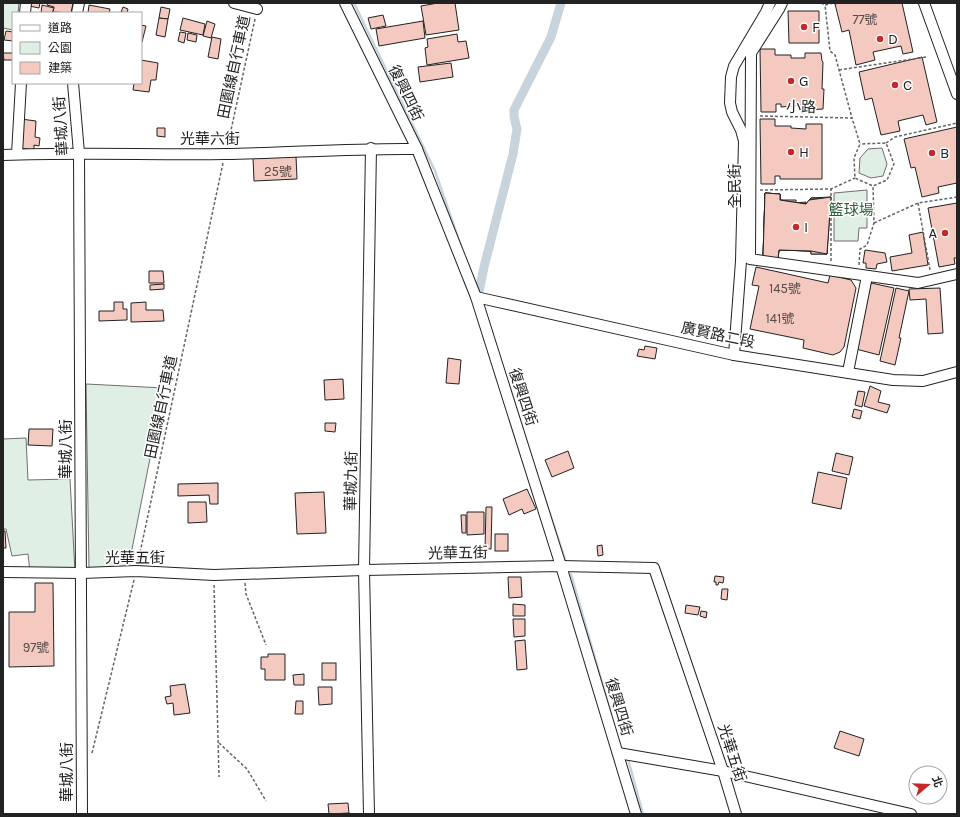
<svg xmlns="http://www.w3.org/2000/svg" width="960" height="817" font-family="Karla,'Noto Sans TC',sans-serif">
  <rect width="100%" height="100%" fill="#fff"/>
  <!-- green -->
  <g fill="#e0efe3" stroke="#6f6f6f">
    <path d="M3,3H19L18,13H13V30L3,28Z"/>
    <path d="M882,148L887,164L883,176L871,178L859,173L860,158L868,149Z"/>
    <path d="M867,190V228H859L858,241H834V193Z"/>
    <path d="M86,384L164,388L128,569H89Z"/>
    <path d="M26,438L28,480L70,479L75,572H30L28,554L12,556L6,529H3V439Z"/>
  </g>
  <g fill="none" stroke-linecap="round" stroke-linejoin="round">
    <!-- stream -->
    <g stroke="#c7d3dd" stroke-width="2.5">
      <path d="M354,3L435,171L462,249"/>
      <path d="M541,487L565,559"/>
      <path d="M571,574L611,714"/>
      <path d="M628,759L643,814"/>
    </g>
    <!-- canal -->
    <path stroke="#c7d3dd" stroke-width="9" d="M478,297L484,267L513,154L517,129L514,117V110L551,37L561,3"/>
  </g>
  <!-- building -->
  <g fill="#f3c9c0" stroke="#222">
    <path d="M29,3H40L39,8L29,6Z"/>
    <path d="M48,3H73L71,13L53,12L54,7L47,5Z"/>
    <path d="M438,3H455L459,30L426,35L421,6Z"/>
    <path d="M839,3H902L913,52L903,54L901,46L873,52L875,60L856,65L849,30L842,32L835,4Z"/>
    <path d="M42,5L54,8L52,13H41Z"/>
    <path d="M89,5L110,9L109,13H88Z"/>
    <path d="M123,7L128,9L127,13L121,12Z"/>
    <path d="M161,7L170,9L168,19L159,18Z"/>
    <path d="M788,11H819V43H789Z"/>
    <path d="M383,15L386,26L371,29L368,18Z"/>
    <path d="M159,18L168,19L165,37L156,35Z"/>
    <path d="M183,18L205,24L203,35L180,30Z"/>
    <path d="M207,21L215,24L211,38L203,36Z"/>
    <path d="M423,21L425,38L379,46L376,29Z"/>
    <path d="M141,25L146,26L142,42H141Z"/>
    <path d="M6,31L13,32V41L4,40Z"/>
    <path d="M180,32L186,33L184,43L178,41Z"/>
    <path d="M188,33L197,35L196,42L187,40Z"/>
    <path d="M457,34L458,42L466,41L469,58L427,65L425,48L428,47L427,39Z"/>
    <path d="M212,37L221,39L218,59L208,57Z"/>
    <path d="M760,49H775V55H791V58H805V53H821L822,61L823,62L822,89H824L823,109L807,110V100H802V105L781,107V104H776V112H761Z"/>
    <path d="M3,53H13V60H4Z"/>
    <path d="M922,57L937,122L926,125L923,115L898,121L900,131L881,135L872,98L865,100L859,72Z"/>
    <path d="M141,60L158,63L156,80H151L149,92L133,90L134,83H141Z"/>
    <path d="M451,63L453,77L420,82L418,67Z"/>
    <path d="M21,119L36,121L35,137L40,138L39,146L34,145V150L18,148Z"/>
    <path d="M760,119H775V126H791V128L806,129V124H822V179H780V176H775V184H761Z"/>
    <path d="M957,127V183L938,187L939,193L922,197L915,167L911,168L904,139Z"/>
    <path d="M157,128H165V137L157,136Z"/>
    <path d="M296,156L297,179L254,181L253,158Z"/>
    <path d="M765,193L780,194V200H796V203L806,202V204H810L811,198L829,199L827,254H811V251L779,250L778,258L763,257Z"/>
    <path d="M765,193L780,194V200L806,204L811,198L831,197L827,254L811,251L779,250L778,258L763,257Z"/>
    <path d="M765,193L780,194V200L796,203L810,204L811,198L829,199L827,254H811V251L779,250L778,258L763,257Z"/>
    <path d="M765,193L780,194V200L806,204L809,200L831,197L827,254L811,251L779,250L778,258L763,257Z"/>
    <path d="M957,203V258H954L955,264L939,267L928,208Z"/>
    <path d="M923,232L928,265L892,271L890,257L912,253L909,235Z"/>
    <path d="M865,250L885,253L887,262L877,264L876,269L866,268V263H863Z"/>
    <path d="M756,267L828,283L830,275L851,280L856,288L844,347L840,352L833,355L803,348L804,340L750,329L759,286L752,285Z"/>
    <path d="M149,271H163L164,283H149Z"/>
    <path d="M871,283L894,288L879,355L856,349Z"/>
    <path d="M164,284V289L150,290V285Z"/>
    <path d="M896,288L909,291L899,338H901L895,365L880,361Z"/>
    <path d="M940,288L943,333L928,334L926,299L910,300L909,289Z"/>
    <path d="M114,302H123V309H127V320L99,321V311H114Z"/>
    <path d="M146,302V310H163L164,321L131,322V303Z"/>
    <path d="M645,346L657,348L655,359L637,356L639,349L644,350Z"/>
    <path d="M448,358L461,360L459,384L446,383Z"/>
    <path d="M343,379L344,399L325,400L324,380Z"/>
    <path d="M870,386L881,391L878,402L890,405L887,413L864,406Z"/>
    <path d="M858,391L865,392L862,407L855,405Z"/>
    <path d="M854,409L862,411L860,419L852,417Z"/>
    <path d="M325,423H336L335,432L325,431Z"/>
    <path d="M29,429H53L52,446L28,445Z"/>
    <path d="M568,451L574,468L552,477L545,460Z"/>
    <path d="M836,453L853,457L849,475L832,471Z"/>
    <path d="M818,472L847,478L841,509L812,503Z"/>
    <path d="M218,483V504H210L209,495L178,496V484Z"/>
    <path d="M527,489L536,509L524,514L522,509L509,515L503,499Z"/>
    <path d="M324,492L326,533L297,534L295,493Z"/>
    <path d="M188,502H206L207,522L188,523Z"/>
    <path d="M486,507H492L491,549H485Z"/>
    <path d="M467,512H484V534L467,535Z"/>
    <path d="M461,515H466V533H462Z"/>
    <path d="M3,531H5L6,548H3Z"/>
    <rect x="495" y="534" width="13" height="17"/>
    <path d="M602,545L603,555L598,556L597,546Z"/>
    <path d="M715,576L724,577L723,583L719,582L718,585H716V582H714Z"/>
    <path d="M508,577H521L522,597L509,598Z"/>
    <path d="M35,583H53L54,666L9,667V612H35Z"/>
    <path d="M722,589H728L727,600L721,599Z"/>
    <path d="M513,604L525,605V616H513Z"/>
    <path d="M686,605L700,607L698,615L685,613Z"/>
    <path d="M701,611L707,612L706,618L700,616Z"/>
    <path d="M513,619H525V636L514,637Z"/>
    <path d="M525,640L527,669L517,670L515,641Z"/>
    <path d="M268,654H285V680H265V669H261V657H268Z"/>
    <rect x="322" y="663" width="14" height="17"/>
    <path d="M304,674V685H294L293,675Z"/>
    <path d="M185,684L190,713L174,715L173,703L167,704L165,697L171,696L170,686Z"/>
    <path d="M318,687H332V704L319,705Z"/>
    <path d="M296,701H303V714H295Z"/>
    <path d="M840,731L864,739L859,756L834,748Z"/>
    <path d="M348,803L349,813L329,814L328,804Z"/>
  </g>
  <g fill="none" stroke-linecap="round" stroke-linejoin="round">
    <defs>
      <g id="minor">
        <path d="M234,3L257,9"/>
        <path d="M345,3L417,149L476,297L561,566L636,814"/>
        <path d="M782,3L779,9L751,53L750,259L918,283L957,274"/>
        <path d="M924,3L957,94"/>
        <path d="M25,13L26,3"/>
        <path d="M77,13L79,3"/>
        <path d="M73,83L79,153L82,814"/>
        <path d="M17,154L21,83"/>
        <path d="M3,155C77,152 151,155 225,154C289,153 353,148 417,149"/>
        <path d="M476,297L734,355L893,380L923,381L957,372"/>
        <path d="M734,355L741,261L744,141L741,130L732,112L730,103L731,77L734,66L766,12L770,3"/>
        <path d="M848,372L867,276"/>
        <path d="M3,572L82,573L136,571L214,575L364,570L561,566L654,568L723,771L736,814"/>
        <path d="M618,753L723,771L911,814"/>
        <path d="M369,814L364,570L371,148"/>
      </g>
    </defs>
    <!-- minor casing -->
    <use href="#minor" stroke="#222" stroke-width="12"/>
    <!-- path -->
    <g stroke="#646464" stroke-width="1.5" stroke-dasharray="3 2" stroke-linecap="butt">
      <path d="M821,3L825,5"/>
      <path d="M833,3L825,5L830,51L835,55L852,118"/>
      <path d="M839,70L926,57"/>
      <path d="M760,116L852,118L860,144L854,158L855,178L873,186L887,180L894,164L886,143L860,144"/>
      <path d="M886,143L895,137L957,123"/>
      <path d="M228,144L255,19"/>
      <path d="M760,190L831,189L855,178"/>
      <path d="M918,203L930,270"/>
      <path d="M874,223L918,203L957,197"/>
      <path d="M831,261V189"/>
      <path d="M859,265L860,249L867,245L874,223L873,186"/>
      <path d="M138,562L223,163"/>
      <path d="M245,583L246,594L266,645"/>
      <path d="M214,585L219,777"/>
      <path d="M219,743L247,769L266,801"/>
      <path d="M92,753L134,580"/>
    </g>
    <!-- minor -->
    <use href="#minor" stroke="#fff" stroke-width="10"/>
  </g>
  <!-- markers -->
  <g fill="#c62828" stroke="#fff" stroke-width="1.5">
    <circle cx="804" cy="27" r="4"/>
    <circle cx="880" cy="39" r="4"/>
    <circle cx="791" cy="81" r="4"/>
    <circle cx="895" cy="85" r="4"/>
    <circle cx="791" cy="152" r="4"/>
    <circle cx="932" cy="153" r="4"/>
    <circle cx="796" cy="227" r="4"/>
    <circle cx="945" cy="233" r="4"/>
  </g>
  <g text-anchor="middle" stroke-width="3" stroke-linejoin="round" paint-order="stroke">
    <!-- number labels -->
    <g font-size="13" fill="#564c4a">
      <text x="865" y="24">77號</text>
      <text x="278" y="176">25號</text>
      <text x="785" y="293">145號</text>
      <text x="780" y="323">141號</text>
      <text x="36" y="652">97號</text>
    </g>
    <!-- poi labels -->
    <g font-size="15" fill="#222" stroke="#fff" text-anchor="start">
      <text x="812" y="32">F</text>
      <text x="888" y="44">D</text>
      <text x="799" y="86">G</text>
      <text x="903" y="90">C</text>
      <text x="799" y="157">H</text>
      <text x="940" y="158">B</text>
      <text x="804" y="232">I</text>
      <text x="937" y="238" text-anchor="end">A</text>
    </g>
    <!-- street labels -->
    <g font-size="15" fill="#222" stroke="#fff">
      <text transform="translate(234 67) rotate(-78)" y="5">田園線自行車道</text>
      <text transform="translate(406 93) rotate(64)" y="5">復興四街</text>
      <text transform="translate(801 107) rotate(1)" y="5">小路</text>
      <text transform="translate(61 126) rotate(-94)" y="5">華城八街</text>
      <text x="210" y="144">光華六街</text>
      <text transform="translate(735 186) rotate(-90)" y="5">全民街</text>
      <text transform="translate(718 335) rotate(12)" y="5">廣賢路二段</text>
      <text transform="translate(523 397) rotate(72)" y="5">復興四街</text>
      <text transform="translate(161 407) rotate(-78)" y="5">田園線自行車道</text>
      <text transform="translate(66 449) rotate(-90)" y="5">華城八街</text>
      <text transform="translate(351 481) rotate(-89)" y="5">華城九街</text>
      <text transform="translate(458 553) rotate(-1)" y="5">光華五街</text>
      <text x="135" y="563">光華五街</text>
      <text transform="translate(619 707) rotate(73)" y="5">復興四街</text>
      <text transform="translate(732 753) rotate(72)" y="5">光華五街</text>
      <text transform="translate(67 772) rotate(-90)" y="5">華城八街</text>
    </g>
    <!-- park labels -->
    <g font-size="15" fill="#2f5e38" stroke="#fff">
      <text x="851" y="215">籃球場</text>
    </g>
  </g>
  <!-- border -->
  <rect width="960" height="817" fill="none" stroke="#222222" stroke-width="8"/>
  <!-- legend -->
  <rect x="12" y="12" width="130" height="72" fill="#ffffff" stroke="#a7a7a7"/>
  <rect x="20" y="25" width="20" height="6" fill="#ffffff" stroke="#a7a7a7"/>
  <text x="48" y="32" font-size="12" fill="#222222">道路</text>
  <rect x="20" y="42" width="20" height="12" fill="#e0efe3" stroke="#a7a7a7"/>
  <text x="48" y="52" font-size="12" fill="#222222">公園</text>
  <rect x="20" y="62" width="20" height="12" fill="#f3c9c0" stroke="#a7a7a7"/>
  <text x="48" y="72" font-size="12" fill="#222222">建築</text>
  <!-- north arrow -->
  <g transform="translate(928 785) rotate(71)"><circle r="19" fill="#ffffff" stroke="#a7a7a7"/>
  <path d="M0-3L7 15L0 10L-7 15Z" fill="#c62828"/>
  <text y="-6" font-size="11" font-weight="bold" text-anchor="middle" fill="#222222">北</text>
  </g>
</svg>
